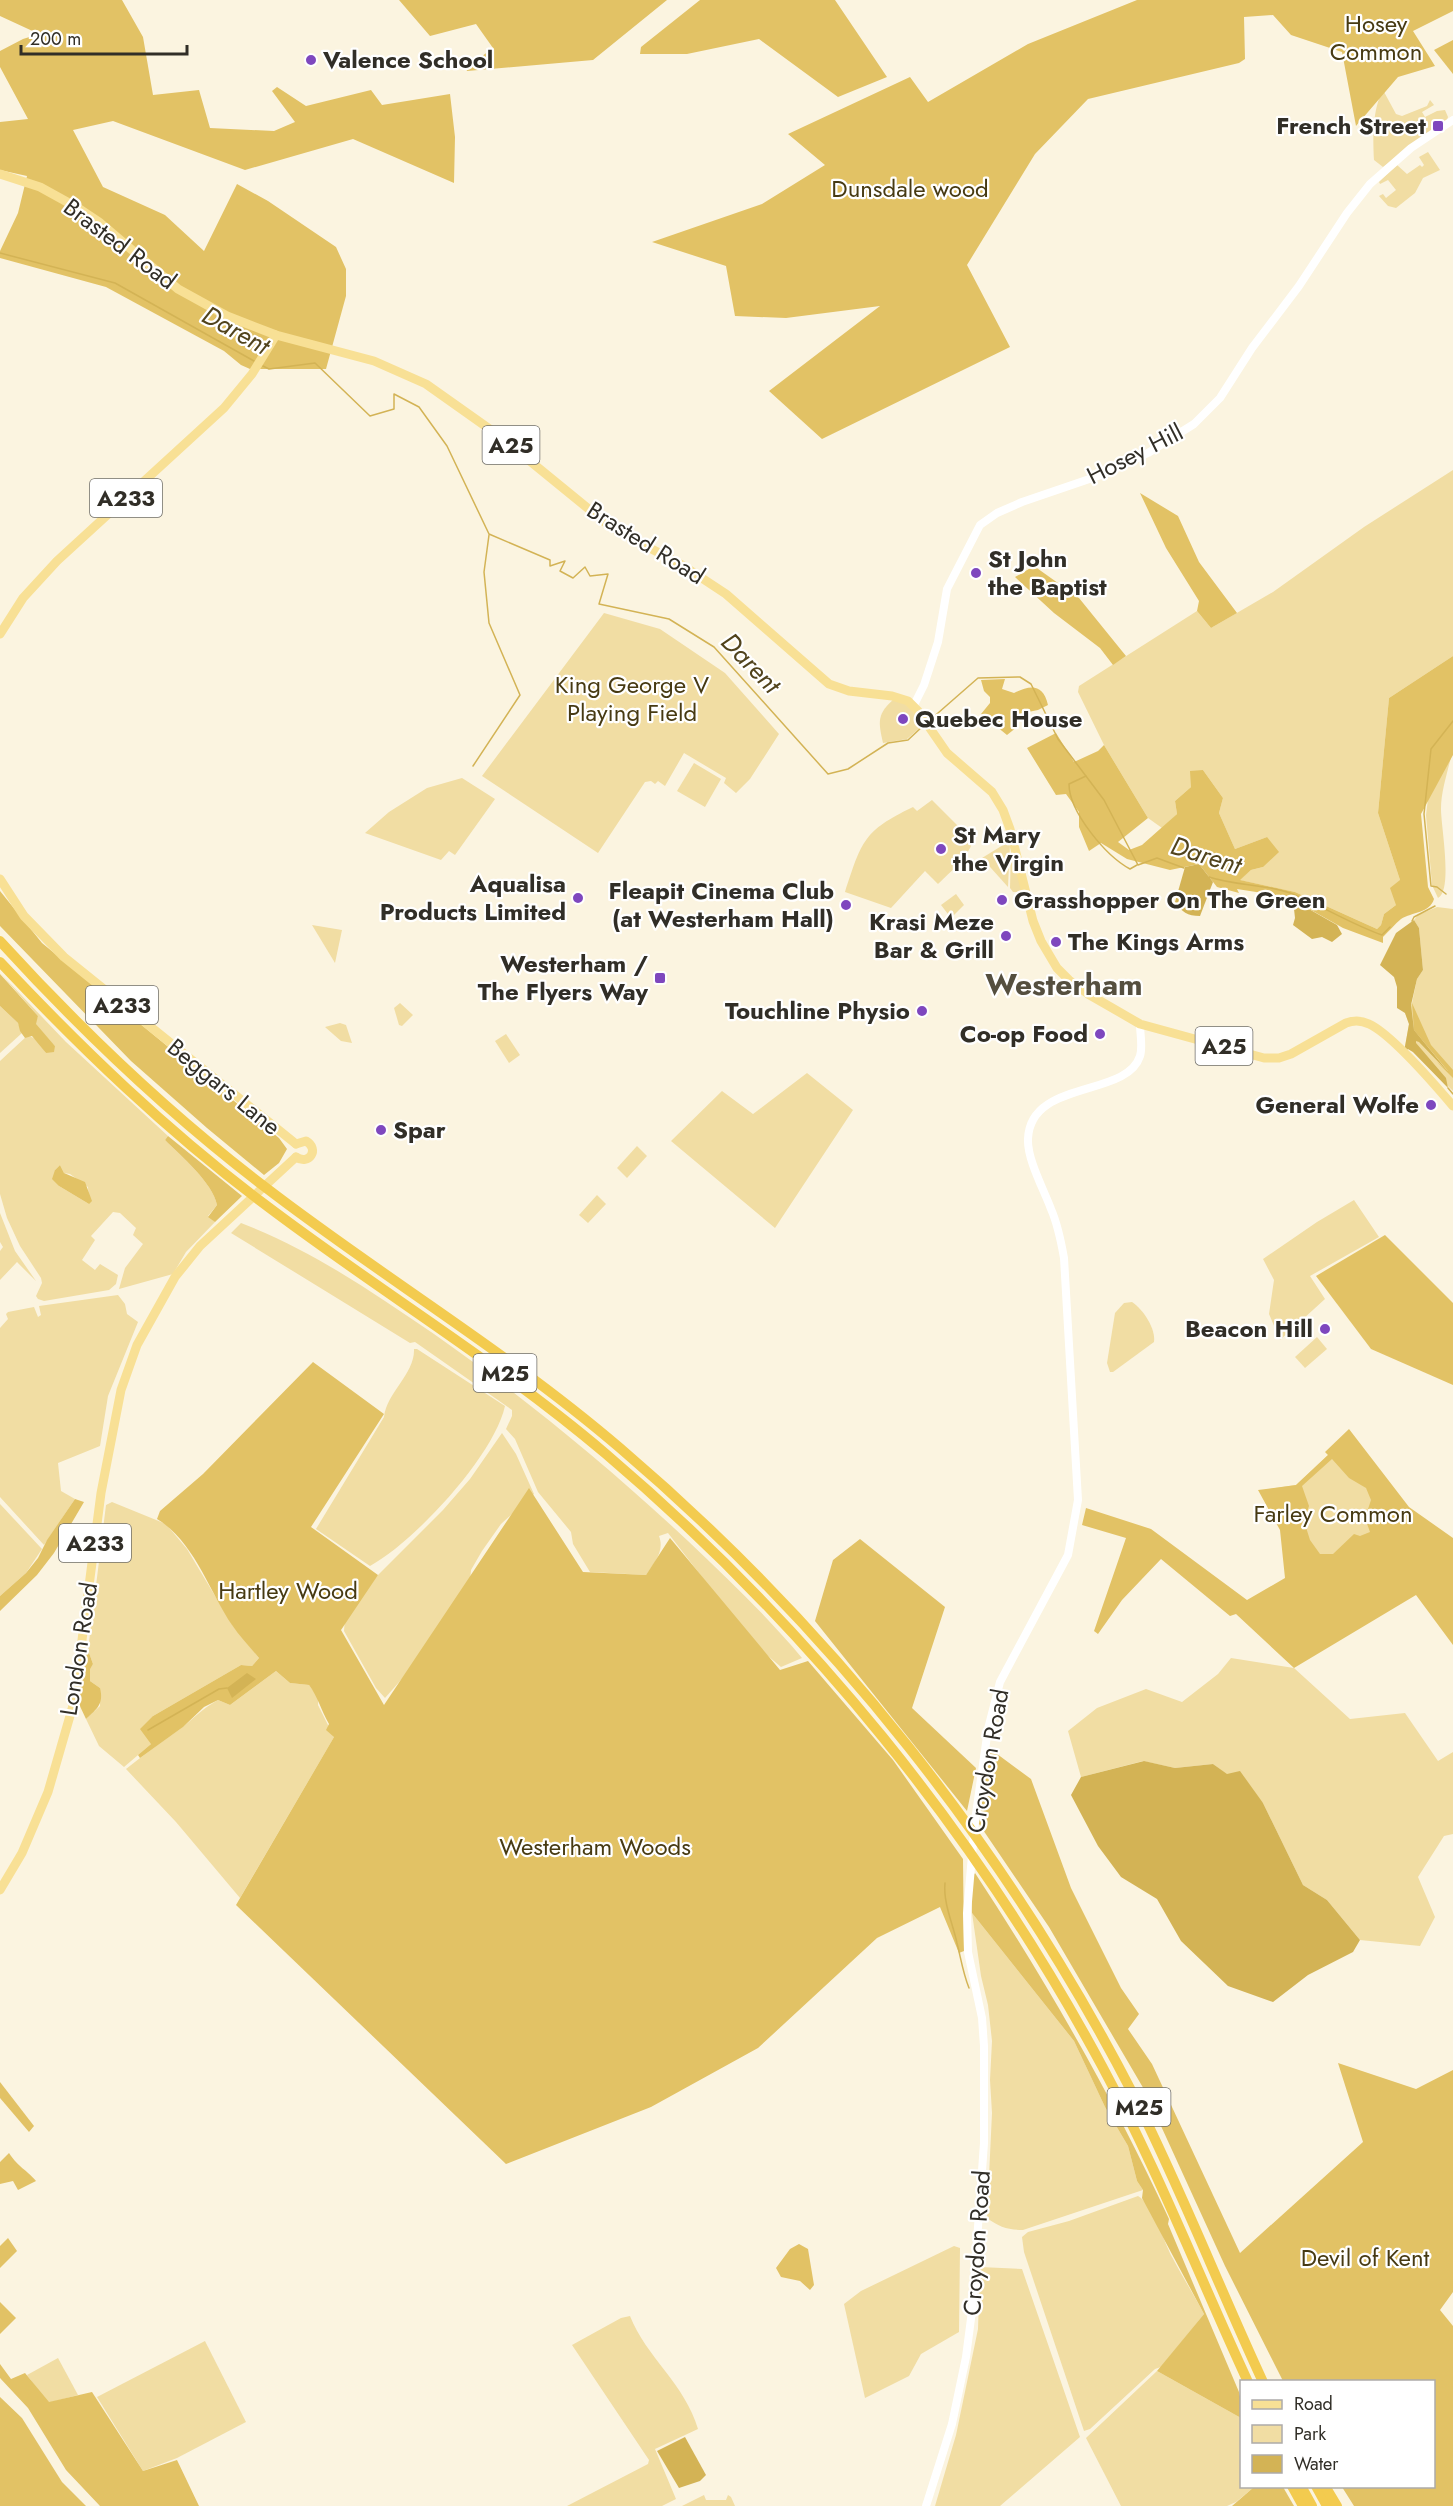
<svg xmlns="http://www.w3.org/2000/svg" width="1453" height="2506" font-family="Jost,sans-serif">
  <rect width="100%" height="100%" fill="#fbf4e0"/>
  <!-- green -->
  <g fill="#f1dda3" fill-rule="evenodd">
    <path d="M1383,90L1396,114L1402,116L1427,106L1430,100L1434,105L1422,112L1425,117L1437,111L1445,110L1448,117L1447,120L1383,167L1374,160C1373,138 1372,110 1383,90Z"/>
    <path d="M1428,152L1440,170L1423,178L1415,193L1396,208L1388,206L1379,196L1383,194L1386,198L1396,190L1388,180L1380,184L1379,182L1397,165L1407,174L1420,165L1422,167L1424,165L1419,157Z"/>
    <path d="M1453,470V656L1389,698L1378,813L1400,880L1396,905L1384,914L1381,925L1377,929L1295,892L1239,880L1251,870L1263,867L1267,837L1235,849L1219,813L1223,798L1203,770L1191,787L1175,801L1177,814L1162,828L1148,818L1104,745L1078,692L1079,686L1197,611L1211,628L1273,592L1364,527Z"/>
    <path d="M604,613L660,629L725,673L779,734L750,779L736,793L724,783L726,778L684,753L665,786L658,781L655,784L651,781L645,782L598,853L482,776Z"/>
    <path d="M894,699L908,705L923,725L907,739L883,743C878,721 877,714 894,699Z"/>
    <path d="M1451,757C1447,774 1441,792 1441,809C1441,827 1453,890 1438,898L1432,885L1426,815L1428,799Z"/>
    <path d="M694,763L721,779L705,807L677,791Z"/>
    <path d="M462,778L495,799L455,855L449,851L441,860L365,833L389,812L427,788Z"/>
    <path d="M932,800L973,841C967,859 951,871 938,884L925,871L891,908L845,892C862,841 863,831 913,807L917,811Z"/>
    <path d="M1008,842L1010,844L1008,887L982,858Z"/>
    <path d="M1011,849L1016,869L1014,872L1017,871L1023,892L1018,894L1017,892H1013L1010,888Z"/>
    <path d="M956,894L964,905L951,918L941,905Z"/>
    <path d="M1437,907L1453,909V1091L1413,1052L1408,1049L1404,1052L1409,1024L1405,1013L1412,1003L1417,979L1423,970L1419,928L1414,920L1418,915Z"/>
    <path d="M312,925L342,930L335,963Z"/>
    <path d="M0,973L66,1042L168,1136L165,1140C181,1156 213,1183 217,1205L208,1216L215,1222L186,1252L173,1274L119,1289L125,1268L143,1244L133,1235L136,1228L120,1213L113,1212L91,1236L95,1240L82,1260L95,1270L100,1264L118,1275L116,1284L109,1290L44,1301L38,1299L36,1296L42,1283L41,1278L20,1246L7,1218L0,1194V1061L27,1036C36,1036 41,1046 46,1053L55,1046L35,1024L38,1016ZM60,1165L64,1173L70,1174L88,1187L89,1204L59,1186L55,1170Z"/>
    <path d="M400,1003L413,1015L402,1026L399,1025L394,1008Z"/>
    <path d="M0,1006L18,1023L22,1033L0,1053Z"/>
    <path d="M340,1023L346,1025L352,1043L341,1041L325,1027Z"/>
    <path d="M506,1034L520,1055L509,1063L495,1041Z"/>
    <path d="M807,1073L853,1110L775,1228L671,1141L722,1091L753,1114Z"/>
    <path d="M637,1146L647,1156L627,1178L617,1168Z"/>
    <path d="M597,1195L606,1204L588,1223L579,1215Z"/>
    <path d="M1354,1200L1379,1237L1310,1276L1325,1299L1280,1340L1269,1314L1274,1280L1263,1259L1317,1222Z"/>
    <path d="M0,1213L15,1251L36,1281L17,1262L0,1280V1251L3,1247L0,1242Z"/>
    <path d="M241,1223C312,1250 372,1292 434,1334C524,1397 608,1466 688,1541C727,1578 767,1616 802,1658L781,1667L754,1644L668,1533L659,1536C665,1551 654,1563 646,1575L590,1572L573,1544L571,1532L538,1492L515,1439L506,1429L512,1416V1410L415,1342L410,1343L231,1233Z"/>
    <path d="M118,1295L125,1304L127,1314L138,1322L108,1396L100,1446L58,1463L61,1491L75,1499L44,1545L0,1497V1328L8,1319L6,1314L8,1312L34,1307L38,1317L41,1315L39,1306Z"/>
    <path d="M1132,1302C1143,1309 1156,1329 1154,1342L1113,1372H1110L1107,1363L1115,1313L1124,1303Z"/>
    <path d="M1317,1337L1327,1349L1305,1368L1295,1357Z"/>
    <path d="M414,1349H417L505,1406C494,1456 414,1542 370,1566L316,1529L384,1417C387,1392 415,1374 414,1349Z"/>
    <path d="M502,1433L516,1454L534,1494L501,1524L482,1551L471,1570L468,1604L385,1698L376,1688L344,1631L345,1618L365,1588L443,1510L470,1479Z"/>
    <path d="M1328,1455L1420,1534L1312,1571L1269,1489L1296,1485Z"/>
    <path d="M112,1502L166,1524L187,1549L233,1626L259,1658L252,1666L241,1665L153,1716L151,1744L124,1767L99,1746L86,1719L100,1706V1688L90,1681V1668L93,1664L88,1650L106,1505Z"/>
    <path d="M0,1504L42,1549L26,1573L0,1596Z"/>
    <path d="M1231,1658L1294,1668L1350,1719L1405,1713L1438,1761L1453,1752V1834L1444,1836L1418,1877L1435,1917L1420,1946L1360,1940L1327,1900L1303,1885L1263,1803L1213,1764L1175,1768L1143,1761L1081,1777L1068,1731L1097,1708L1146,1689L1182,1702L1218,1674Z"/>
    <path d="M276,1671L290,1683L309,1685L318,1697V1705L334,1737L240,1898L176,1822L126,1769C143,1755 162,1742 180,1729C193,1719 203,1708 218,1700L230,1705Z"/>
    <path d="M972,1913L1074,2041L1105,2107L1128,2146L1137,2181L1143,2190L1023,2230C1008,2230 999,2227 987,2218L992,2113L990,2080L992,2041L988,2005L981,1976Z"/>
    <path d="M1138,2196C1152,2203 1164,2242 1172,2257C1182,2276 1194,2295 1204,2314L1161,2367L1155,2369L1090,2429L1084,2431L1024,2252L1022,2237L1028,2232L1069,2221Z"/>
    <path d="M954,2246L960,2248L959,2332L921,2354L909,2376L865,2398L844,2304L861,2291Z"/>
    <path d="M980,2267L1022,2269L1080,2437L1000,2506H935L956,2435L978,2329Z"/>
    <path d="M630,2316C646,2357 685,2384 698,2429L655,2449L676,2499L662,2506H567L648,2464L649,2460L572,2345L621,2318Z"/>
    <path d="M205,2341L246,2422L177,2458L143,2471L97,2397Z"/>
    <path d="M58,2358L78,2395L48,2403L27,2375Z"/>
    <path d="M1157,2371L1241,2418L1242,2486L1254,2487L1236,2502L1227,2506H1121L1086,2438Z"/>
    <path d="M704,2495L706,2500H726L728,2495L731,2497L735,2506H682Z"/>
  </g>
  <!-- forest -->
  <g fill="#e2c265" fill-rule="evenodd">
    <path d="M0,0H122L143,37L153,95L199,90L210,128L274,131L295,122L272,91L277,87L306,106L371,90L382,105L450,94L455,137L454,183L353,139L245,170L113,121L73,130L103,187L165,215L204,251L237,184L268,201L336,247L346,269V296L326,369H250L241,365L224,351L106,287L0,258V251L18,213L27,176L0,170V122L28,119L0,67V51L23,39L39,34L0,16Z"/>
    <path d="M399,0H667L593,60L467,71L466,68L493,48L476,24L430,36Z"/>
    <path d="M700,0H835L887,77L838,97L759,39L687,54H640L641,47Z"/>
    <path d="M1137,0H1453V11L1413,31L1435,66L1398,77L1356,126L1342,52L1291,35L1273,15L1244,17L1245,59L1239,63L1088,99L1035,154L967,265L1010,347L822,439L769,391L880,306L786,318L735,316L726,266L652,242L762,204L825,165L788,134L910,77L928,102L1028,44Z"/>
    <path d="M1453,40V74L1434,50Z"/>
    <path d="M1140,493L1178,516L1199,562L1237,613L1211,628L1197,611L1199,601L1166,548Z"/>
    <path d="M1034,566L1079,598L1126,656L1113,665L1100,648L1054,613L1015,577Z"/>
    <path d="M1453,656V755L1421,814L1428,887L1434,899C1430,913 1412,912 1401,919C1395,924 1389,931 1383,937V943L1343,928L1288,897L1237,889L1239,893L1217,887L1199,864L1170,870L1127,859L1101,843L1089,851L1079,827V812L1066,794L1056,795L1027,748L1056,733L1074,762L1098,751L1104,745L1148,818L1118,842L1129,850L1142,845L1177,814L1175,801L1191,787L1190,771L1203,770L1223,798L1219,813L1235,849L1267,837L1279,852L1263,867L1251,870L1240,880L1295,892L1377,929L1381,925L1384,914L1396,905L1390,888L1400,880L1378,813L1389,698Z"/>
    <path d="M1005,679L1002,689L1014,693C1030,685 1043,683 1048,705L1038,710L1014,715L1017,727L1007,735L981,714L990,703V697L984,691L981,680Z"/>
    <path d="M0,891L42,943L279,1138L287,1149L279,1163L264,1175L207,1128L131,1061L0,926Z"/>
    <path d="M0,974L38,1016L36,1024L55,1046L54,1052L46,1053L32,1036L25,1038L20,1031L18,1023L0,1006Z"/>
    <path d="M1412,1003L1431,1045L1453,1070V1078L1437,1062L1448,1071L1414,1030Z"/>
    <path d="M168,1136L242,1196L215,1222L208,1217L217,1205C213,1183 181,1156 165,1140Z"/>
    <path d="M60,1165L64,1173L85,1182L92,1201L89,1204L59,1186L52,1179L55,1170Z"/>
    <path d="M1385,1235L1453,1303V1385L1371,1349L1316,1276Z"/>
    <path d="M313,1362L384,1414L311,1527L378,1575L341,1630L384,1705L529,1488L583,1572L646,1575L670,1538L780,1670L808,1661L893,1760L963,1859L964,1951L959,1953L940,1907L877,1938L758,2048L651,2107L506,2164L236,1905L334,1737L326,1730L329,1724C321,1710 318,1697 309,1685L290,1683L276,1671L230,1705L218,1700L204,1707L183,1727L140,1758L138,1755L151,1744L140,1729L153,1716L241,1665L252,1666L259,1658C250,1647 240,1637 232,1625C209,1591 194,1541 157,1519L160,1511L203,1474Z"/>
    <path d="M1349,1429L1409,1507L1453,1538V1645L1416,1595L1294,1668L1236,1614L1230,1616L1161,1559L1122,1600L1098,1634L1094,1631L1126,1538L1082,1525L1086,1508L1151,1529L1247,1600L1285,1578L1280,1530L1258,1490L1296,1485L1328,1455L1325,1452ZM1332,1459L1349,1478L1366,1488L1371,1500L1365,1518L1370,1532L1360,1536L1354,1534L1333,1554H1320L1310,1540L1304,1521L1309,1506L1302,1486Z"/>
    <path d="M75,1499L84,1502L54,1553L37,1575L0,1611V1596L26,1573L38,1558L47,1540Z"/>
    <path d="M860,1539L945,1607L912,1708L976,1768L967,1811L815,1621L833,1560Z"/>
    <path d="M88,1650L93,1664L90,1669V1681L100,1688C104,1704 97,1709 86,1719L78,1702L85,1655Z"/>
    <path d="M989,1748L1031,1779L1071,1888L1121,1988L1139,2014L1128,2029L1152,2064L1240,2253L1363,2142L1338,2063L1416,2089L1453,2070V2292L1440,2310L1453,2326V2506H1354L1342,2487L1434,2486V2382L1283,2381L1225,2266L1145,2091L1049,1927L979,1824Z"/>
    <path d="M975,1873C1048,1984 1113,2098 1169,2219L1168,2224L1239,2392L1241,2401V2418L1157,2371L1204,2314L1142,2198L1143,2190L1137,2181L1128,2146L1105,2107L1074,2041L972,1913L971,1879Z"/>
    <path d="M0,2082L34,2126L29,2132L0,2098Z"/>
    <path d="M9,2153C19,2168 26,2169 36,2181L18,2190L13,2181L0,2184V2162Z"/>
    <path d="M8,2238L17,2251L0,2268V2246Z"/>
    <path d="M799,2244L808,2249L814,2285L810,2290L800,2281L781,2277L776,2268L790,2249Z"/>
    <path d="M0,2302L16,2318L0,2334Z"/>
    <path d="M0,2364L11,2379L25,2373L49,2402L92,2392L143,2471L177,2460L199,2506H100L66,2470L28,2408L0,2378Z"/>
    <path d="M0,2397L22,2418L62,2482L86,2506H0Z"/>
    <path d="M1254,2487H1283L1294,2506H1232Z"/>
  </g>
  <!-- water -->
  <g fill="#d3b355">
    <path d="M1199,864L1213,882L1200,916C1187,916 1182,912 1175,902L1185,867Z"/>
    <path d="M1293,900L1337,925L1342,934L1332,942L1322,937L1312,939L1293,925L1295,918Z"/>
    <path d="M1414,920L1419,928L1423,970L1417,979L1411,1005L1414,1030L1449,1073L1419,1042L1416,1041V1043L1446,1078L1448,1088L1413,1052L1408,1049L1404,1052L1409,1024L1405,1013L1397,1008V987L1394,977L1380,965L1396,933Z"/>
    <path d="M247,1673L256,1679L232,1698L227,1688Z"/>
    <path d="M1144,1761L1175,1768L1213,1764L1227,1774L1240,1771L1263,1803L1303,1885L1327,1900L1360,1940L1353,1952L1308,1975L1273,2002L1228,1986L1181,1941L1157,1899L1121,1877L1098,1846L1071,1795L1081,1777Z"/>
    <path d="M685,2437L706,2475L700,2481L679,2488L657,2451Z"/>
  </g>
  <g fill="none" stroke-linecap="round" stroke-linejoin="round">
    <!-- stream -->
    <g stroke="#d3b355" stroke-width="1.5">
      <path d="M0,253L115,283L254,361"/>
      <path d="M261,365L269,369L315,363L370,416L394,409V394L419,407L447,446L489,534L550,560V566L565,561L560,571L573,578L585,567L590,576L608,574L599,604L669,619L714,647L828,774L848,769L888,743L908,740L924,725"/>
      <path d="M930,720L978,678L1020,677L1031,684L1058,739L1104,800L1138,865L1157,858L1184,868"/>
      <path d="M473,766L520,695L489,623L484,572L489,535"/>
      <path d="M1086,776L1069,784C1069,812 1106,856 1130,869L1137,865"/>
      <path d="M1209,877C1236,886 1266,884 1290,893C1321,905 1350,924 1382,935L1390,927"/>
      <path d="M1446,894L1437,887L1431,886L1424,814L1431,749L1453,721"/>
      <path d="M1412,921L1414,917L1435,906"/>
      <path d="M1448,1088L1453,1094"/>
      <path d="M148,1730L219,1689L227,1688"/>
      <path d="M945,1883C943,1903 953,1924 957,1943C961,1959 963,1973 969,1988"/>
    </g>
    <!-- secondary -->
    <g stroke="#fff" stroke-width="8">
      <path d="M914,705L924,685L938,642L947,589L980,525L997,513L1022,502L1104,474L1148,453L1194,424L1220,398L1252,348L1299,286L1347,213L1370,184L1411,148L1453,120"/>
      <path d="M926,2506L952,2424L966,2357L972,2311L984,2143V2046L982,2018L968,1952L967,1913L975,1821L988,1729L1000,1682L1068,1555L1078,1500L1064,1258C1061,1241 1058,1225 1051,1209C1044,1190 1027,1159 1028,1139C1030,1079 1127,1098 1140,1056C1143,1047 1140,1034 1140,1024"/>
    </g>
    <!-- primary -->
    <g stroke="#f8e095" stroke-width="9">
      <path d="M0,174L40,187L78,208L99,222L178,289L227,316L276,335L374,361L426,384L498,435L612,528L682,565L726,594L829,684L849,691L892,696L908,701L918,711L947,753L992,792L1003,810L1010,829L1033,921L1041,941L1057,968L1069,980L1088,994L1140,1024L1264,1058H1279L1291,1054L1346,1023C1354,1020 1361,1020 1369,1024C1391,1034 1436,1086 1453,1106"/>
      <path d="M0,634L23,598L57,561L224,408L252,374L276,335"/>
      <path d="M0,879L24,916L64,957L296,1144"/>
      <path d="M296,1144L306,1141C320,1149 309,1166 296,1157"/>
      <path d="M0,1890L22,1853L48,1792L74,1702L101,1493L121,1390L137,1345L175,1277L200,1246L296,1157"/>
    </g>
    <!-- motorway -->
    <g stroke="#f3cb4f" stroke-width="10">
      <path d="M0,941C82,1031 169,1114 265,1187C382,1277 508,1352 620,1448C831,1628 1007,1849 1134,2096C1181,2189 1219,2287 1263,2382"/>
      <path d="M0,962C82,1049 167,1131 263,1203C376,1289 498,1362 606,1454C807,1625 977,1833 1102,2066C1157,2168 1199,2276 1248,2382"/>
      <path d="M1292,2486L1303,2506"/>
      <path d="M1301,2486L1312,2506"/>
      <path d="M1316,2486L1327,2506"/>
      <path d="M1325,2486L1337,2506"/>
    </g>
  </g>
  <!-- markers -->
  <g fill="#7e47be" stroke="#fff" stroke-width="2">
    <circle cx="311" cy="60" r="6"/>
    <rect x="1432" y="120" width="12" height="12" rx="3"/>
    <circle cx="976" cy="573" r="6"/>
    <circle cx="903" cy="719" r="6"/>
    <circle cx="941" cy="849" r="6"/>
    <circle cx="578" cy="898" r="6"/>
    <circle cx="1002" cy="900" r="6"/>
    <circle cx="846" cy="905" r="6"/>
    <circle cx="1006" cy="936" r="6"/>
    <circle cx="1056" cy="942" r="6"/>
    <rect x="654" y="972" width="12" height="12" rx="3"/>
    <circle cx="922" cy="1011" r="6"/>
    <circle cx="1100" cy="1034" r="6"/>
    <circle cx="1431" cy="1105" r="6"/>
    <circle cx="381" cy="1130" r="6"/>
    <circle cx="1325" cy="1329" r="6"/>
  </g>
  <g text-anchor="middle" stroke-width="4.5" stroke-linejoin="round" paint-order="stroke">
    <!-- shield labels -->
    <g fill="#fff" stroke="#6f6d68" stroke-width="1.5">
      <rect x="482.5" y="426" width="57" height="38" rx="4.5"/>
      <rect x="90" y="479" width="72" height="38" rx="4.5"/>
      <rect x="86" y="986" width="72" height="38" rx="4.5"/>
      <rect x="1195.5" y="1027" width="57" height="38" rx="4.5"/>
      <rect x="473.5" y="1354" width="63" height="38" rx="4.5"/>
      <rect x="59" y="1524" width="72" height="38" rx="4.5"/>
      <rect x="1107.5" y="2088" width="63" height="38" rx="4.5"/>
    </g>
    <g font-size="22" font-weight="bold" fill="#312e27">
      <text x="511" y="453">A25</text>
      <text x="126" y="506">A233</text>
      <text x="122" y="1013">A233</text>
      <text x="1224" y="1054">A25</text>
      <text x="505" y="1381">M25</text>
      <text x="95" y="1551">A233</text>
      <text x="1139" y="2115">M25</text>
    </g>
    <!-- park labels -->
    <g font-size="24" fill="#473a12" stroke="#fff">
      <text x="1376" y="32">Hosey<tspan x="1376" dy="28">Common</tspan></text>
      <text x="910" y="197">Dunsdale wood</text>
      <text x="632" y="693">King George V<tspan x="632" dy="28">Playing Field</tspan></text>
      <text x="1333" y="1522">Farley Common</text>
      <text x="288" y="1599">Hartley Wood</text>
      <text x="595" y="1855">Westerham Woods</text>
      <text x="1365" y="2266">Devil of Kent</text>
    </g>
    <!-- poi labels -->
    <g font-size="24" font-weight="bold" fill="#312e27" stroke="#fff" text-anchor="end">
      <text x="323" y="68" text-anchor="start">Valence School</text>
      <text x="1426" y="134">French Street</text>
      <text x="988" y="567" text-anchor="start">St John<tspan x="988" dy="28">the Baptist</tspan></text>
      <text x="915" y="727" text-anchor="start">Quebec House</text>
      <text x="953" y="843" text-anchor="start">St Mary<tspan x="953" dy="28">the Virgin</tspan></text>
      <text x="566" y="892">Aqualisa<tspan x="566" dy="28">Products Limited</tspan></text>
      <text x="834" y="899">Fleapit Cinema Club<tspan x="834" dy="28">(at Westerham Hall)</tspan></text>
      <text x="1014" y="908" text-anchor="start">Grasshopper On The Green</text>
      <text x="994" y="930">Krasi Meze<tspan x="994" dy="28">Bar &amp; Grill</tspan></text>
      <text x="1068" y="950" text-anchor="start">The Kings Arms</text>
      <text x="648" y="972">Westerham /<tspan x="648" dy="28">The Flyers Way</tspan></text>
      <text x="910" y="1019">Touchline Physio</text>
      <text x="1088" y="1042">Co-op Food</text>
      <text x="1419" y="1113">General Wolfe</text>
      <text x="393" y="1138" text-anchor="start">Spar</text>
      <text x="1313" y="1337">Beacon Hill</text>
    </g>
    <!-- street labels -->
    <g font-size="24" fill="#312e27" stroke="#fff">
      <text transform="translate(120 244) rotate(37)" y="8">Brasted Road</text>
      <text transform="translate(1135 454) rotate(-27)" y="8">Hosey Hill</text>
      <text transform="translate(646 543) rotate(32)" y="8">Brasted Road</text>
      <text transform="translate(224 1087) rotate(39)" y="8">Beggars Lane</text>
      <text transform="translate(79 1649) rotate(-81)" y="8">London Road</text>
      <text transform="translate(988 1761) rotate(-80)" y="8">Croydon Road</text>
      <text transform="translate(977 2243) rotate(-86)" y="8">Croydon Road</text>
    </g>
    <!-- water labels -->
    <g font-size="26" font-style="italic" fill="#51431c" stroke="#fff">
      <text transform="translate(236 330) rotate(29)" y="9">Darent</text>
      <text transform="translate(751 663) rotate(46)" y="9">Darent</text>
      <text transform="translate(1206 855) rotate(17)" y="9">Darent</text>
    </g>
    <!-- district labels -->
    <g font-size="30" font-weight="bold" fill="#554f3f" stroke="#fff">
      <text x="1064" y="995">Westerham</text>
    </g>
  </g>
  <!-- legend -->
  <rect x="1240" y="2380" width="195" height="108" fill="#ffffff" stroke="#adaba9" stroke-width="1.5"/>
  <rect x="1252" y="2400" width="30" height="9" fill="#f8e095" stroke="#adaba9" stroke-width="1.5"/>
  <text x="1294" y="2410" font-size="18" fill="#312e27">Road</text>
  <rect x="1252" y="2425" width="30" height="18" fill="#f1dda3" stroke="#adaba9" stroke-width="1.5"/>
  <text x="1294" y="2440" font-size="18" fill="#312e27">Park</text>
  <rect x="1252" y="2455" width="30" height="18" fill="#d3b355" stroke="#adaba9" stroke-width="1.5"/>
  <text x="1294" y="2470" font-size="18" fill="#312e27">Water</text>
  <!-- scale -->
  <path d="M21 45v9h166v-9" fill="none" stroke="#312e27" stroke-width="3"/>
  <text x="30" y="45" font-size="18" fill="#312e27" stroke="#ffffff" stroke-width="4.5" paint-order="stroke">200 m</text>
</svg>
